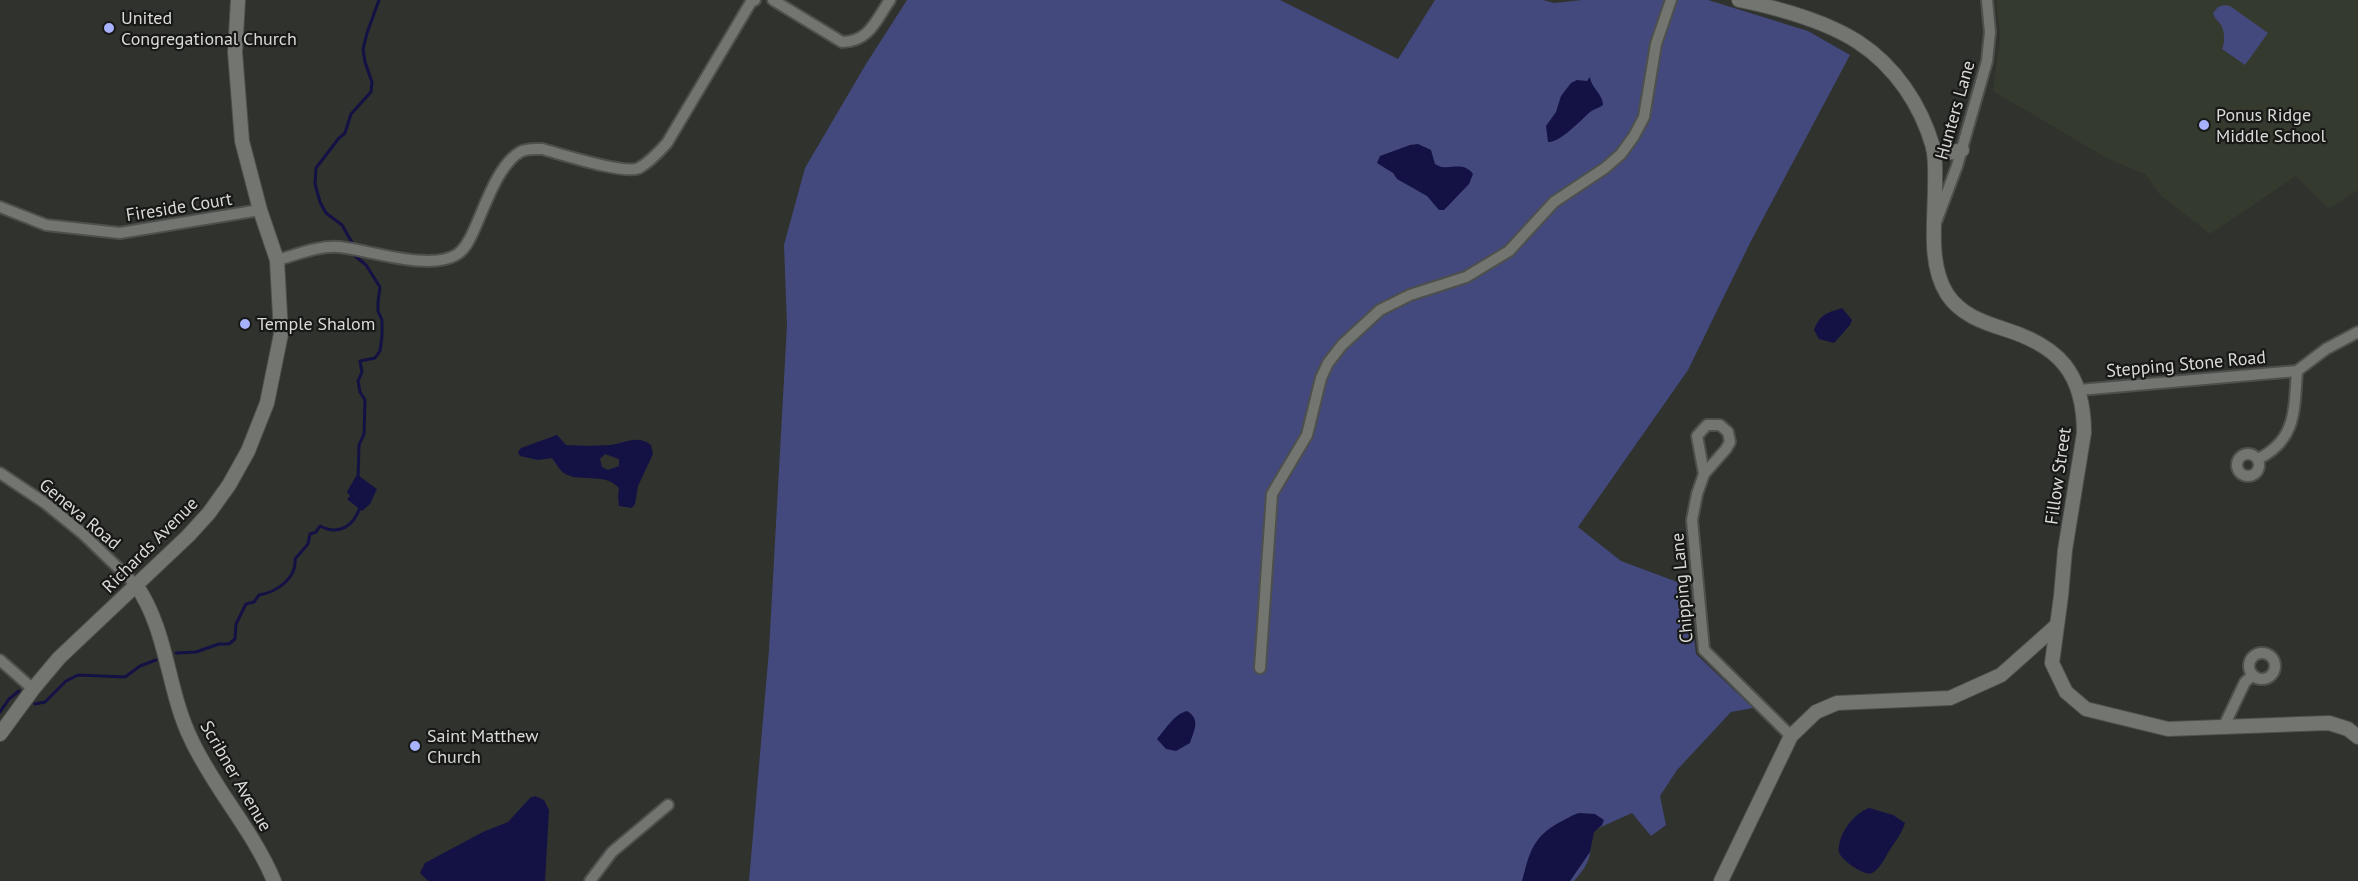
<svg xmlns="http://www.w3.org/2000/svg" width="2358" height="881" font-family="'PT Sans',sans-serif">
  <rect width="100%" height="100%" fill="#2f322d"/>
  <!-- built -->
  <path fill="#353a2f" d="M1996,0H2358V190L2329,209L2296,176L2210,234L2160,195L2145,174L2108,159L1993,91L2000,37Z"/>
  <!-- green -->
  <g fill="#44497d">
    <path d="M907,0H1280L1398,59L1435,0H1543L1554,3L1582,0H1708L1808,31L1850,55L1750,243L1688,370L1578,527L1621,561L1688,586L1696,654L1753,708L1731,712L1677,770L1660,796L1666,825L1651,836L1632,813L1590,832C1592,856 1590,863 1574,881H749L769,650L787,325L784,245L805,168L866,64Z"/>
    <path d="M2224,5L2230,6L2268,33L2245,65L2222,49C2225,44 2225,31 2221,25C2218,20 2215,20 2213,13L2218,7Z"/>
  </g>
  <!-- water -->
  <g fill="#141145" fill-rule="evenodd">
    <path d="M1590,77C1591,88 1603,94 1603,105C1599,108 1594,109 1590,112C1580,121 1560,143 1548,142L1546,126L1556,112L1561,96L1571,83L1577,80L1587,81Z"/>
    <path d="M1418,144L1431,150L1435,164C1448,173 1462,159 1473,174L1469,184L1444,210H1439L1427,196L1397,179L1393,173L1377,163L1380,156L1410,145Z"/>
    <path d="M1842,308L1852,320L1850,325L1834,343L1819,339L1814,330C1820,314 1827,313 1842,308Z"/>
    <path d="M557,435L566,445C580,446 595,446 610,445C625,443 638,434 651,445L653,454L638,486L635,504L632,508L619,506L618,497L619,488C604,471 579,484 564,473C559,470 556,463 552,458L538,460L520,456L518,452L521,448ZM605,454L619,459V466L608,470L602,467L600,459Z"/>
    <path d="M356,476H359L377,489L370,504L362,511L347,499L350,496L347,492Z"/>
    <path d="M1187,711C1201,719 1194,731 1190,743L1176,751L1166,749L1157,739C1166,729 1174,714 1187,711Z"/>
    <path d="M535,796L544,800L549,810L545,881H428L420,873L425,863L483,832L508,822L530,798Z"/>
    <path d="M1869,808L1893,815L1905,823C1902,833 1895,842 1889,851C1885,858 1879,870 1872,873C1865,877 1840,859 1839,852C1837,835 1854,813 1869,808Z"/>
    <path d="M1579,813L1595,814L1604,820L1602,825L1594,832L1590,852L1570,881H1522C1530,851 1533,836 1562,821C1568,818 1572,815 1579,813Z"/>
  </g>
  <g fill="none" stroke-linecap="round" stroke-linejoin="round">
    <!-- stream -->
    <g stroke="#141145" stroke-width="3">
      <path d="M354,246L342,225L326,213L320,202L315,184L316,168L339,138L345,133L351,114L371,92L372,82L365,62L363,49L367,33L379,0"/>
      <path d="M355,256L366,265L380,287L378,302V311L382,320V336L380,351L375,358L360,361L362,372L358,381L360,392L365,400L364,434L359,445L358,479"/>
      <path d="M176,653L196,652L219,644H229L235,639L236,624L246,604L254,602L259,595C277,592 297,578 295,559L308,544L310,534L316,532L320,526C339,536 354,526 360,507"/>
      <path d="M35,704L45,702L66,681L78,675L125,677L140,666L156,660"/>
      <path d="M0,712L9,699L19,691"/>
    </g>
    <defs>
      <g id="minor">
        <path d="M773,0L842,42C869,42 876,20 890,0"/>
        <path d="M0,207L46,225L120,233L260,210"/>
        <path d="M1936,222L1957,166L1987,61L1990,32L1987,0"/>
        <path d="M277,260C296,255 320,245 339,247C369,250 429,271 456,255C465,250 470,239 474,230C485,206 498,165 520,152C527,148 535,149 542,149C561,154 625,175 639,168C650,162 659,152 667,143L751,2L755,0"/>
        <path d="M2297,371L2326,349L2358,332"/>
        <path d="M2079,390L2297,371"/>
        <circle cx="2248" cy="465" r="11"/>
        <path d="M2258,459C2297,440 2294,409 2297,371"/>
        <path d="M0,473L45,503L82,533L136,585"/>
        <path d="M1704,474L1697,436L1707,425H1720L1728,432L1730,442L1726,449L1704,474L1697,494L1692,520L1704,650L1791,736"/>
        <circle cx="2262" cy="666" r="13"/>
        <path d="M0,660L33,689"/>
        <path d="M1260,668L1272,494L1307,435L1321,378L1328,363L1342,345L1380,310L1410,295L1466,277L1509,251L1554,202L1605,168L1621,154L1634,136L1644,117L1656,44L1671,0"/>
        <path d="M2223,728L2245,682L2253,675"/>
        <path d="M590,881L612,852L668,805"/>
      </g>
      <g id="tertiary">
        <path d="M1739,0C1778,8 1824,20 1858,42C1895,66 1921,105 1933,147C1936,159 1935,175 1935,187C1935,222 1928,264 1947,294C1960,314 1982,322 2004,329C2059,346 2084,373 2084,433L2065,550L2061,596L2052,663L2066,692L2086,709L2168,729L2329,723L2348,729L2358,737"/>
        <path d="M1933,148C1943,153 1950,154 1962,150"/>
        <path d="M136,585C168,631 167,690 191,739C214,789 253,830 274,881"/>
        <path d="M0,734L33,689L59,658L188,536L209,513L229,485L248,451L267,403L281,334L277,260L260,210L242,141L235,52L238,0"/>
        <path d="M1721,881L1791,736L1816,712L1837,703L1950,698L2001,675L2056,626"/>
      </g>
    </defs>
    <!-- minor casing -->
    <use href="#minor" stroke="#4d504c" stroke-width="14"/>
    <!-- tertiary casing -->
    <use href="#tertiary" stroke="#4d504c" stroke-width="16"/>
    <!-- minor -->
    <use href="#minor" stroke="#737670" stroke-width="10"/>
    <!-- tertiary -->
    <use href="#tertiary" stroke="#737670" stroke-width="14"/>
  </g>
  <!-- markers -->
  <g fill="#a7b1fc" stroke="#181917" stroke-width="2">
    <circle cx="109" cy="28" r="6"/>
    <circle cx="2204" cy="125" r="6"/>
    <circle cx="245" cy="324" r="6"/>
    <circle cx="415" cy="746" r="6"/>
  </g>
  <g text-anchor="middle" stroke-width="4.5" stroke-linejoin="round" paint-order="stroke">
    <!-- poi labels -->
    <g font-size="18" fill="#d9dbd8" stroke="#181917" text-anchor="start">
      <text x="121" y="24">United<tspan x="121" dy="21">Congregational Church</tspan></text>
      <text x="2216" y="121">Ponus Ridge<tspan x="2216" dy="21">Middle School</tspan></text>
      <text x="257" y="330">Temple Shalom</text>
      <text x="427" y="742">Saint Matthew<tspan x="427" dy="21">Church</tspan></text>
    </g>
    <!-- street labels -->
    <g font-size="18" fill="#d9dbd8" stroke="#181917">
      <text transform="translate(1955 110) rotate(-74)" y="6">Hunters Lane</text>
      <text transform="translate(179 207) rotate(-9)" y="6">Fireside Court</text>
      <text transform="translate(2186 364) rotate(-5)" y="6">Stepping Stone Road</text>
      <text transform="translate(2058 476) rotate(-82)" y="6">Fillow Street</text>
      <text transform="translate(80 514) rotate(40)" y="6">Geneva Road</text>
      <text transform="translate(150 545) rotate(-45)" y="6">Richards Avenue</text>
      <text transform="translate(1682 588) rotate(-95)" y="6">Chipping Lane</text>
      <text transform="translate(236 776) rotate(60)" y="6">Scribner Avenue</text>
    </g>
  </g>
</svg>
